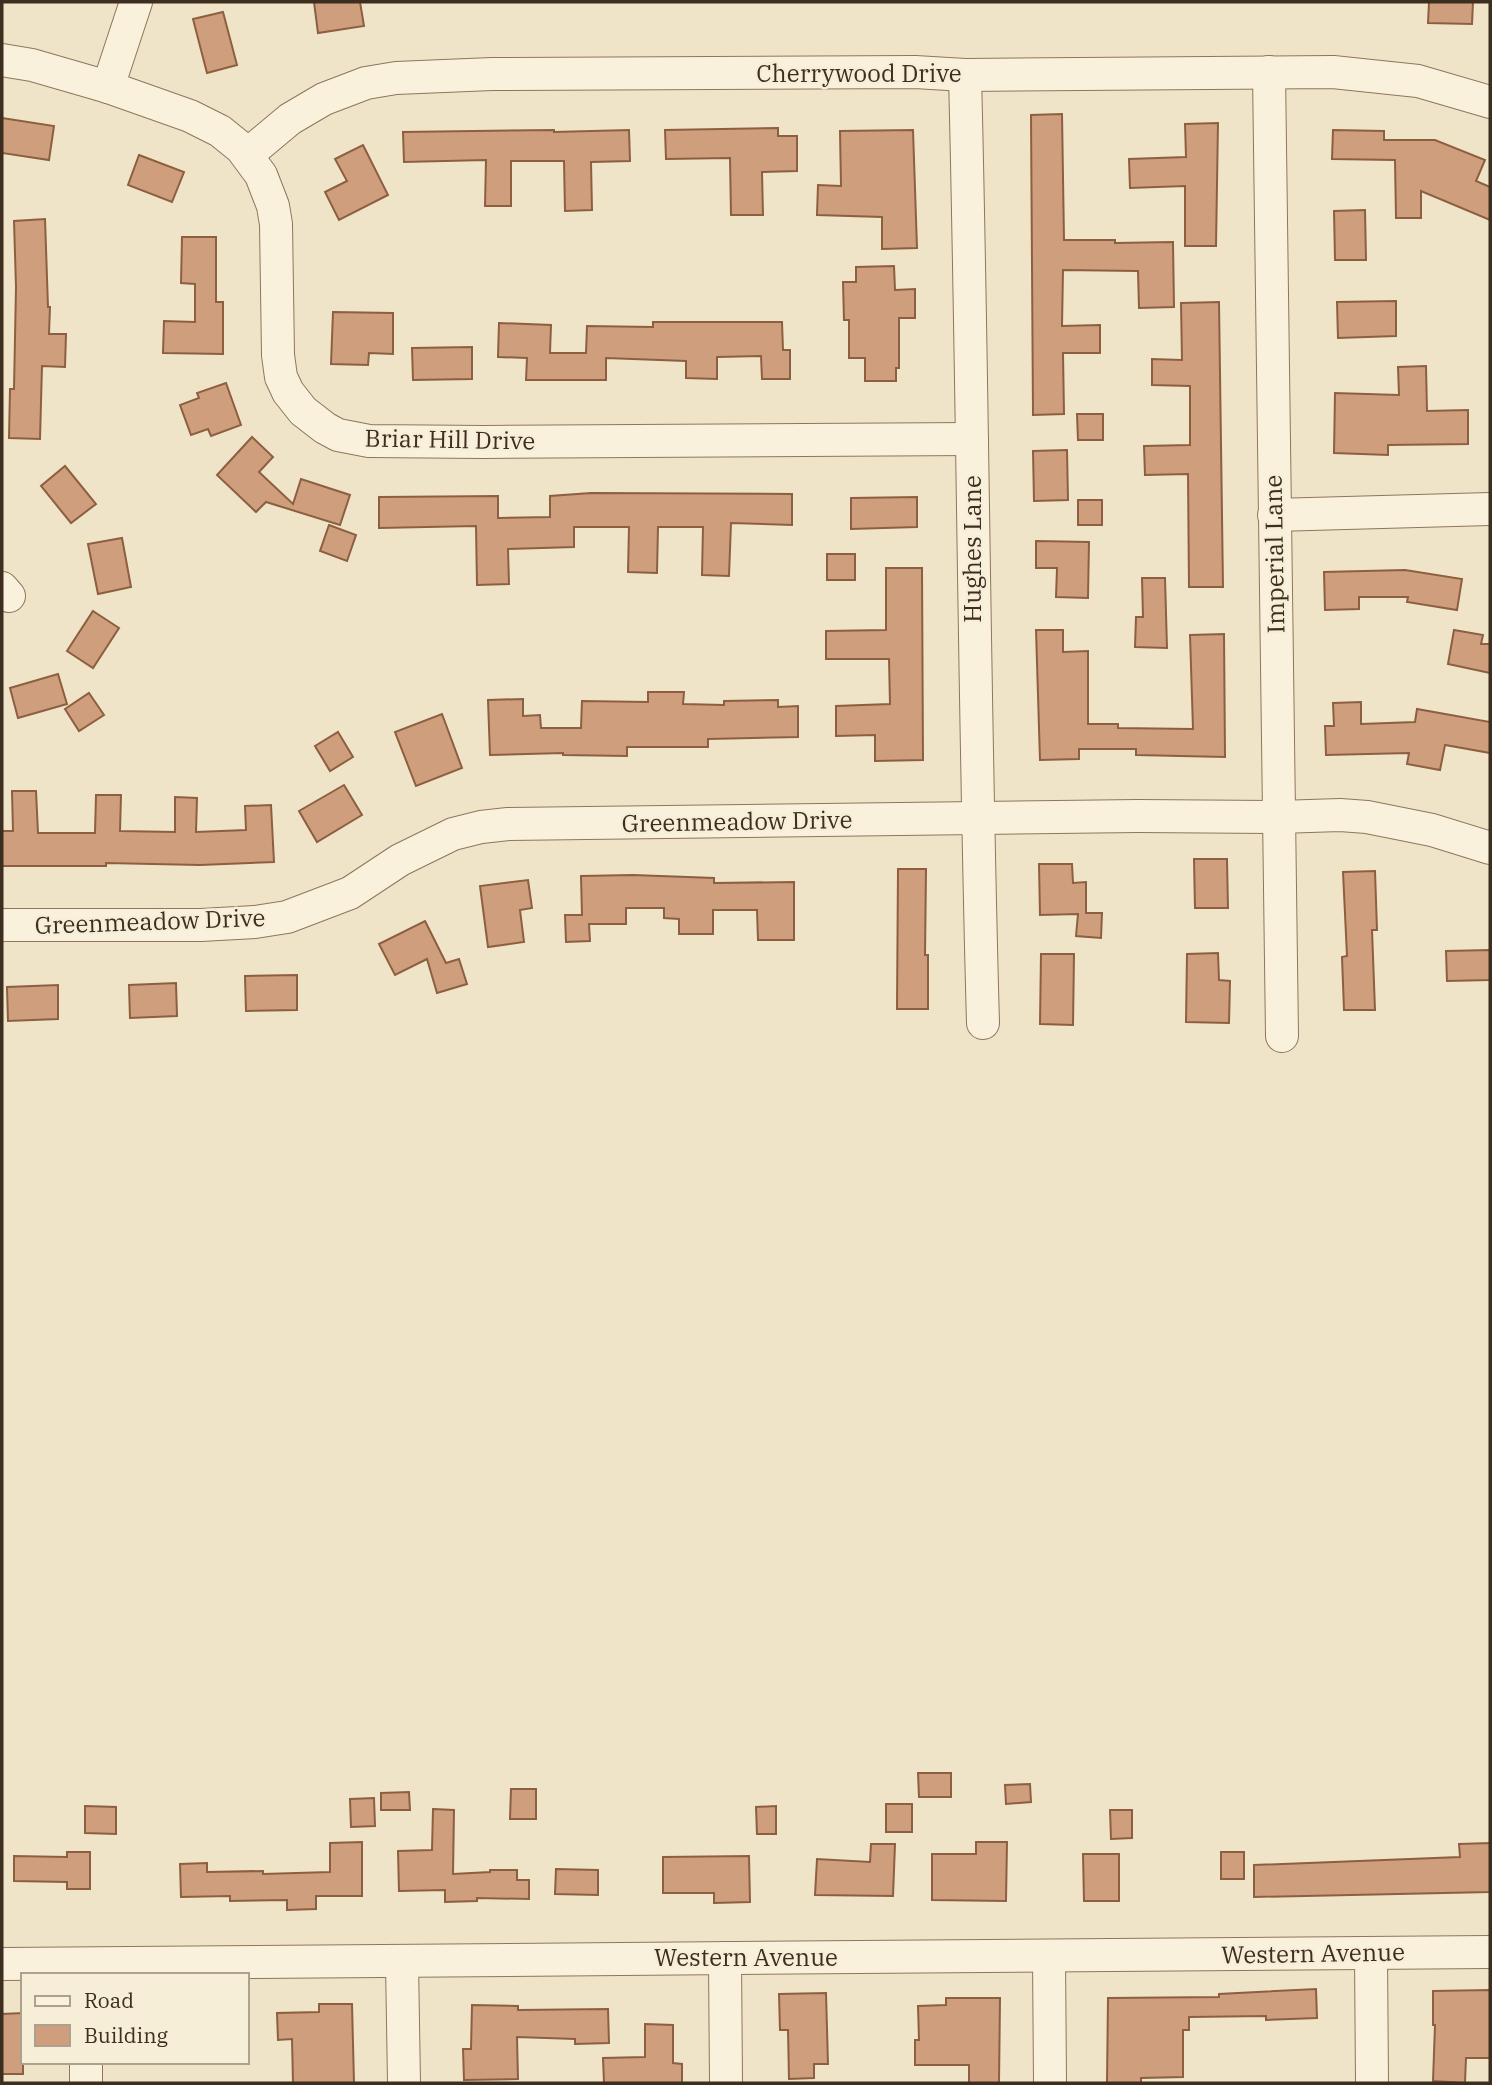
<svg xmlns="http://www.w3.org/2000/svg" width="1492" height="2085" font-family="'IBM Plex Serif',serif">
  <rect width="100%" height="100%" fill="#f0e4c8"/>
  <!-- building -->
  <g fill="#cf9f7d" stroke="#8d5f41" stroke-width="2">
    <path d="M314,2H360L364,26L318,33Z"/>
    <path d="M1429,2H1473L1472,24L1428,23Z"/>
    <path d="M223,12L237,65L207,73L193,19Z"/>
    <path d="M1062,114L1064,240H1115V243L1173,242L1174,307L1139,308L1138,271L1063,270L1062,326L1100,325V353H1063L1064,414L1033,415L1031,115Z"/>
    <path d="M2,118L54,126L49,160L2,153Z"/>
    <path d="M1218,123L1216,246H1185V186L1130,188L1129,159L1186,157L1185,124Z"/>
    <path d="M778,128V136H797V171L762,172L763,215H731L730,158L666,159L665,130Z"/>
    <path d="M554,130V132L629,130L630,161L591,162L592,210L565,211L564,161H511V206H485L486,160L404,162L403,132Z"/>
    <path d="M913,130L917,248L882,249V217L817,215L818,185L841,186L840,131Z"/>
    <path d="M1333,130L1384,131V140H1435L1485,160L1476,181L1490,187V220L1421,191V218H1396L1395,160L1332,159Z"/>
    <path d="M363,145L388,195L339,220L325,192L347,181L335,159Z"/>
    <path d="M139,155L184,172L172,202L128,185Z"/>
    <path d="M1365,210L1366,260H1335L1334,211Z"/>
    <path d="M45,219L48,307H50L49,334H66L65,367L42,366L40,439L9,438L10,389H14L16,287L14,221Z"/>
    <path d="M182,237H216V302H223V354L163,353L164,321L195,322V284L181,283Z"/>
    <path d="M894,266L895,290L915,289V318H899V368H896V381H865V358H849V320H844L843,282H856V267Z"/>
    <path d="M1396,301V336L1338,338L1337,302Z"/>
    <path d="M1219,302L1223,587H1189L1188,474L1145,475L1144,446L1190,445V386L1152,385V359L1182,360L1181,303Z"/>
    <path d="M333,312L393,313V354L369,353L368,365L331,364Z"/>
    <path d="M653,322H782L783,350H790V379H762L761,356L717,357V379L686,378V361L606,358V380H526L527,358L498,357L499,323L551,325L550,353H586L587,326L653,327Z"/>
    <path d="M472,347V379L413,380L412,348Z"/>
    <path d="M1426,366L1427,411L1468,410V444L1388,445V455L1334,453L1335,393L1399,395L1398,367Z"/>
    <path d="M226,383L241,425L211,436L208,429L191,435L180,405L199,398L197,393Z"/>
    <path d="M1077,414H1103V440H1078Z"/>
    <path d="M252,437L273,457L259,472L293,504L301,479L350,495L340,525L266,502L256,512L217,475Z"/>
    <path d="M1067,450L1068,500L1034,501L1033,451Z"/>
    <path d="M65,466L96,504L71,523L41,486Z"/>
    <path d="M591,493L792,494V525L731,523L729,576L702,575L703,527H658L657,573L628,572L629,527H574V547L508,549L509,584L477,585L476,526L379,528V497L498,496V518L550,517V496Z"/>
    <path d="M917,497V527L851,529V498Z"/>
    <rect x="1078" y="500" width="24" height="25"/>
    <path d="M329,525L356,535L347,561L320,551Z"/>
    <path d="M122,538L131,587L98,594L88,544Z"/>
    <path d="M1036,541L1089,542L1088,598L1056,597L1057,568H1036Z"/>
    <rect x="827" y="554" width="28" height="26"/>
    <path d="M886,568H922L923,760L875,761V735L836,736V706L890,704L889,659H826V631L886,630Z"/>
    <path d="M1405,570L1462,579L1457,610L1407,602L1408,597H1359V609L1325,610L1324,572Z"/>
    <path d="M1142,578H1165L1167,648L1135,647L1136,617H1143Z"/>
    <path d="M93,611L119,628L93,668L67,651Z"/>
    <path d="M1036,630H1063V652L1088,651V724H1118V728L1193,729L1190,635L1224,634L1225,757L1136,755V749H1079V759L1040,760Z"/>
    <path d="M1454,630L1483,635L1481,644H1490V673L1448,664Z"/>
    <path d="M58,674L67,704L18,718L10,688Z"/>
    <path d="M648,692H684L683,704L724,705V701L778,700V707L798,706V737L708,739V747H627V756L563,755V753L490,755L488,700L523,699V716L540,715L541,728H581L582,701L648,702Z"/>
    <path d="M89,693L104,715L79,731L65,709Z"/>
    <path d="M1361,702V724L1415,722L1417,709L1490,722V753L1445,745L1440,770L1407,764L1409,753L1326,755L1325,726H1334L1333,703Z"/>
    <path d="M442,714L462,768L416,786L395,732Z"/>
    <path d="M338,732L353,757L330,771L315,746Z"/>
    <path d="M344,785L362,815L317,842L299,811Z"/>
    <path d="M12,791H36L38,833H95L96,795H121L120,831L175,832V797L197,798L196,832L246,830L245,806L271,805L274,862L200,865L106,863V866H2V831H13Z"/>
    <path d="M1194,859H1227L1228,908H1195Z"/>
    <path d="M1039,864H1072L1073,883L1086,882V913H1102L1101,938L1076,936L1078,914L1040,915Z"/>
    <path d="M898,869H926L925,955H928V1009H897Z"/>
    <path d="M1375,871L1377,930H1372L1375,1010H1344L1342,957L1347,956L1343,872Z"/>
    <path d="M633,875L714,878V883L794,882V940H758L757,910H713V934H679V919L664,918V908H626V924H589L590,941L566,942L565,915H582L581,876Z"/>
    <path d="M528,880L532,908L520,910L524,942L488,947L480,886Z"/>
    <path d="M425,921L446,963L459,959L467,984L437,993L427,959L395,975L379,944Z"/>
    <path d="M1490,950V980L1447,981L1446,951Z"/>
    <path d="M1218,953L1219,980L1230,981L1229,1023L1186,1022L1187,954Z"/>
    <path d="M1041,954H1074L1073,1025L1040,1024Z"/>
    <path d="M297,975V1010L246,1011L245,976Z"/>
    <path d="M176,983L177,1016L130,1018L129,985Z"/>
    <path d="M58,985V1019L8,1021L7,987Z"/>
    <path d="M918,1773H951V1797H919Z"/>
    <path d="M1030,1784L1031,1802L1006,1804L1005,1785Z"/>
    <path d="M511,1789H536V1819H510Z"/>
    <path d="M409,1792L410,1810H381V1793Z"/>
    <path d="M374,1798L375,1826L351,1827L350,1799Z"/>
    <rect x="886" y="1804" width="26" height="28"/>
    <path d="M85,1806L116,1807V1834L85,1833Z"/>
    <path d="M776,1806V1834H757L756,1807Z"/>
    <path d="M433,1809L454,1810L453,1874L490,1872V1870H517V1880H529V1899L477,1898V1901L445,1902V1890L399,1891L398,1851L432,1850Z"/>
    <path d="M1110,1810H1132V1838L1111,1839Z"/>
    <path d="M362,1842V1896H316V1909L287,1910V1900L230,1901V1896L181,1897L180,1864L207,1863V1872L263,1871V1874L330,1872V1843Z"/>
    <path d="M976,1842H1007L1006,1901L932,1900V1854H976Z"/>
    <path d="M1490,1843V1892L1254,1897V1865L1460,1857L1459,1844Z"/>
    <path d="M871,1844H895L893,1896L815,1895L817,1859L870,1862Z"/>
    <path d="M67,1852H90V1889H67V1882L14,1881V1856L67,1857Z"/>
    <rect x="1221" y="1852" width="23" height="27"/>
    <path d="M1083,1854H1119V1901H1084Z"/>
    <path d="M749,1856L750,1902L714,1903V1893H663V1857Z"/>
    <path d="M556,1869L598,1870V1895L555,1894Z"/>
    <path d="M1316,1989L1317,2018L1266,2020V2016L1189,2017V2030H1183V2077L1141,2078V2083H1107L1108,1998L1219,1997V1994Z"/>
    <path d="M1490,1990V2058H1466L1465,2083L1433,2081L1435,2025H1433V1991Z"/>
    <path d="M826,1993L828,2064H814V2078L789,2079L788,2030H780L779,1994Z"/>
    <path d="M946,1998H1000L999,2083H969V2065H915V2040H919L918,2006L946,2005Z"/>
    <path d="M319,2004H352L354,2083H293L292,2039L278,2040L277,2013L319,2012Z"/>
    <path d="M472,2005L518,2006V2010L608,2009L609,2043L575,2044V2039L517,2037L518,2079L464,2080L463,2049H471Z"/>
    <path d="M23,2013V2074H2V2014Z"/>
    <path d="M645,2024L673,2025V2063L682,2064V2083H604L603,2058L645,2057Z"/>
  </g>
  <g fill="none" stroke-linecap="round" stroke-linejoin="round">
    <defs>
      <g id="minor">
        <path d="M2,60L32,65L108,87L190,116L220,131L241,148L261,175L273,206L276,224L278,355L281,377L288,392L303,411L325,428L338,435L369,441L484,442L972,439"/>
        <path d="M1269,72L1282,1036"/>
        <path d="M965,75C973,391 974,707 983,1023"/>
        <path d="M108,87L136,2"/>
        <path d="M247,155L290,119L324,99L366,83L396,78L492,74L915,72L965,75L1333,72L1418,81L1490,102"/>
        <path d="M1274,515L1490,509"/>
        <path d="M2,588L9,596"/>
        <path d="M2,925H201L255,922L287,917L350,893L400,860L453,834L481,827L508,824L1138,816L1279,817L1340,815L1367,817L1432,830L1490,848"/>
        <path d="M1371,1953L1372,2083"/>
        <path d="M1049,1956L1050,2083"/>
        <path d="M725,1958L726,2083"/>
        <path d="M402,1962L404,2083"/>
        <path d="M2,1964L1490,1952"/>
        <path d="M86,2083V2062"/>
      </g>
    </defs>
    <!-- minor casing -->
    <use href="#minor" stroke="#8d765c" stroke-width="34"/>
    <!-- minor -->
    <use href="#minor" stroke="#faf1dc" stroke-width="32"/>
  </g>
  <g text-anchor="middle" stroke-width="5" stroke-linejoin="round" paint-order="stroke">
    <!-- street labels -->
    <g font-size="24" fill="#3d2e20" stroke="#f7eed8">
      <text x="859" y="82">Cherrywood Drive</text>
      <text transform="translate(450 440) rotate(1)" y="8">Briar Hill Drive</text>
      <text transform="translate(973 549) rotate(-90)" y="8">Hughes Lane</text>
      <text transform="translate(1275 554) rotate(-91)" y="8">Imperial Lane</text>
      <text transform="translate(737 822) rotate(-1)" y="8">Greenmeadow Drive</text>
      <text transform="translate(150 922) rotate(-2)" y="8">Greenmeadow Drive</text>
      <text transform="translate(1313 1954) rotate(-1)" y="8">Western Avenue</text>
      <text x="746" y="1966">Western Avenue</text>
    </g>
  </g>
  <!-- border -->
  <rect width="1492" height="2085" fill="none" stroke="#3d2e20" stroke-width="7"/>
  <!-- legend -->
  <rect x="21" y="1973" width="228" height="91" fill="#f7eed8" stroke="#ada18e" stroke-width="2"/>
  <rect x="35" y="1996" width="35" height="10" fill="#faf1dc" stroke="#ada18e" stroke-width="2"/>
  <text x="84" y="2008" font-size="21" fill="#3d2e20">Road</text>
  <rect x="35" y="2025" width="35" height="21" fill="#cf9f7d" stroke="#ada18e" stroke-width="2"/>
  <text x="84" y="2043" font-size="21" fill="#3d2e20">Building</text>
</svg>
